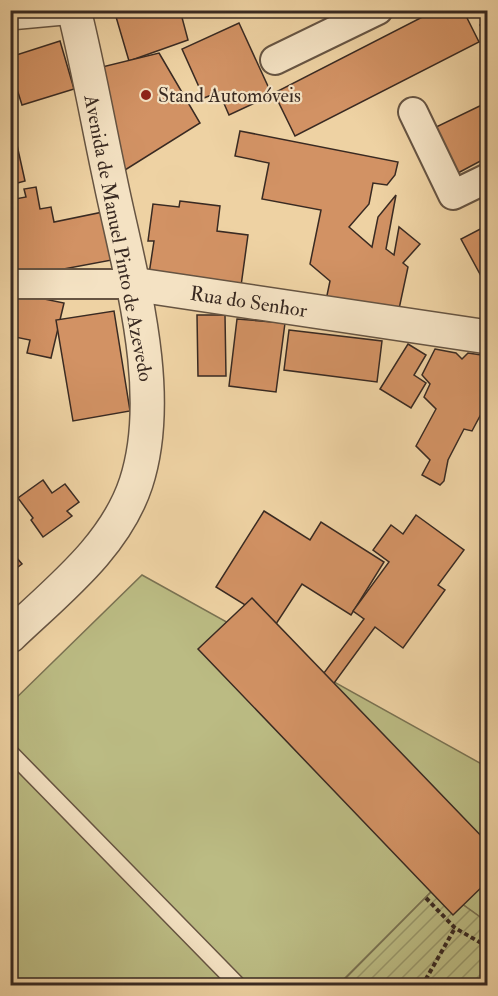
<svg xmlns="http://www.w3.org/2000/svg" width="498" height="996" font-family="'IM FELL Double Pica',serif">
  <defs>
    <pattern id="garden-furrows" width="10" height="10" patternUnits="userSpaceOnUse" patternTransform="scale(1.5)"><rect width="10" height="10" fill="#bbbb83"/><path d="M-1 1l2-2M0 10L10 0M9 11l2-2" fill="none" stroke="#99986b"/></pattern>
  </defs>
  <rect width="100%" height="100%" fill="#eed2a3"/>
  <filter id="stains"><feTurbulence type="fractalNoise" baseFrequency=".00333" numOctaves="4"/><feColorMatrix values="0 0 0 0 .2 0 0 0 0 .09 0 0 0 0 .02 0 0 0 .5 -.17"/></filter>
  <radialGradient id="worn" r=".72"><stop offset=".6" stop-color="#630" stop-opacity="0"/><stop offset="1" stop-color="#630" stop-opacity=".3"/></radialGradient>
  <!-- green -->
  <path fill="#bbbb83" stroke="#7a7252" stroke-width="1.5" d="M142,575L487,767V922L437,886L338,985L11,986V703Z"/>
  <!-- garden -->
  <path fill="url(#garden-furrows)" stroke="#7a7252" stroke-width="1.5" d="M437,886L487,922V985L338,986Z"/>
  <!-- building -->
  <g fill="#d29264" stroke="#392a22" stroke-width="1.5">
    <path d="M114,10H180L188,40L129,61Z"/>
    <path d="M436,10H463L479,42L295,136L274,93Z"/>
    <path d="M480,10H488V40L480,25L485,22Z"/>
    <path d="M239,23L272,95L229,115L219,92L204,98L182,49Z"/>
    <path d="M60,41L74,89L22,105L10,67V57Z"/>
    <path d="M159,53L200,123L125,170L102,67Z"/>
    <path d="M488,102V157L458,173L434,128Z"/>
    <path d="M13,127L25,181L10,185V128Z"/>
    <path d="M240,131L398,162L395,175L387,185L373,183L369,204L349,227L372,247L378,217L396,195L386,249L394,255L399,227L420,244L403,263L408,267L399,309L326,300L330,281L310,264L321,210L262,199L269,163L235,156Z"/>
    <path d="M36,187L40,209L51,207L54,222L103,212L112,260L10,279V200L26,197L24,189Z"/>
    <path d="M180,201L220,206L217,231L248,235L241,286L149,274L154,241H148L153,204L179,207Z"/>
    <path d="M488,225V289L461,239Z"/>
    <path d="M10,292L64,303L51,358L27,353L30,340L10,336Z"/>
    <path d="M114,311L130,411L73,421L56,320Z"/>
    <path d="M197,315H225L226,376H198Z"/>
    <path d="M237,319L285,323L276,392L229,386Z"/>
    <path d="M289,330L382,341L377,382L284,370Z"/>
    <path d="M408,344L426,355L414,375L426,383L411,408L380,389Z"/>
    <path d="M435,349L456,353L462,359L468,353L488,356V424L480,416L472,431L464,429L448,460L444,481L440,485L422,475L430,460L416,446L436,409L424,397L430,384L422,375Z"/>
    <path d="M43,480L52,493L65,484L79,502L67,511L72,516L43,537L31,520L33,518L18,498Z"/>
    <path d="M264,511L310,540L321,522L384,562L351,615L302,584L276,624L216,587Z"/>
    <path d="M416,515L464,550L438,585L445,590L403,648L375,627L329,690L318,681L364,619L353,611L389,562L373,550L391,525L403,534Z"/>
    <path d="M10,550L22,564L10,573Z"/>
    <path d="M252,598L488,843V881L453,915L198,649Z"/>
  </g>
  <g fill="none" stroke-linecap="round" stroke-linejoin="round">
    <defs>
      <g id="service">
        <path d="M10,22L75,16"/>
        <path d="M10,752L239,986"/>
      </g>
      <g id="minor">
        <path d="M275,60L378,10"/>
        <path d="M413,112L453,195L488,178"/>
        <path d="M10,284H132"/>
      </g>
      <g id="tertiary">
        <path id="s1" d="M132,284L488,337"/>
        <path d="M10,636C57,591 115,547 136,483C166,391 129,272 110,179C98,123 88,66 74,10"/>
      </g>
    </defs>
    <!-- service casing -->
    <use href="#service" stroke="#665442" stroke-width="18"/>
    <!-- minor casing -->
    <use href="#minor" stroke="#665442" stroke-width="32"/>
    <!-- tertiary casing -->
    <use href="#tertiary" stroke="#665442" stroke-width="36"/>
    <!-- path -->
    <g stroke="#392a22" stroke-width="4" stroke-dasharray="4.5 3" stroke-linecap="butt">
      <path d="M426,898L455,928L488,947"/>
      <path d="M422,986L455,928"/>
    </g>
    <!-- service -->
    <use href="#service" stroke="#f4e2c3" stroke-width="15"/>
    <!-- minor -->
    <use href="#minor" stroke="#f4e2c3" stroke-width="28"/>
    <!-- tertiary -->
    <use href="#tertiary" stroke="#f4e2c3" stroke-width="33"/>
  </g>
  <!-- markers -->
  <circle fill="#8f2418" stroke="#f4e2c3" stroke-width="2" cx="146" cy="95" r="6"/>
  <g text-anchor="middle" stroke-width="4.5" stroke-linejoin="round" paint-order="stroke">
    <!-- poi labels -->
    <g font-size="20" fill="#392a22" stroke="#f4e2c3" text-anchor="start">
      <text x="158" y="102">Stand Automóveis</text>
    </g>
    <!-- street labels -->
    <g font-size="20" fill="#392a22" stroke="#f4e2c3">
      <text transform="translate(119 238) rotate(79)" y="7">Avenida de Manuel Pinto de Azevedo</text>
      <text dy="7" stroke="none"><textPath href="#s1" startOffset="118">Rua do Senhor</textPath></text>
    </g>
  </g>
  <!-- margin -->
  <rect width="498" height="996" fill="none" stroke="#eed2a3" stroke-width="36"/>
  <rect x="12" y="12" width="474" height="972" fill="none" stroke="#392a22" stroke-width="3"/>
  <rect x="18" y="18" width="462" height="960" fill="none" stroke="#392a22" stroke-width="1.5"/>
  <rect width="100%" height="100%" filter="url(#stains)"/>
  <rect width="100%" height="100%" fill="url(#worn)"/>
</svg>
